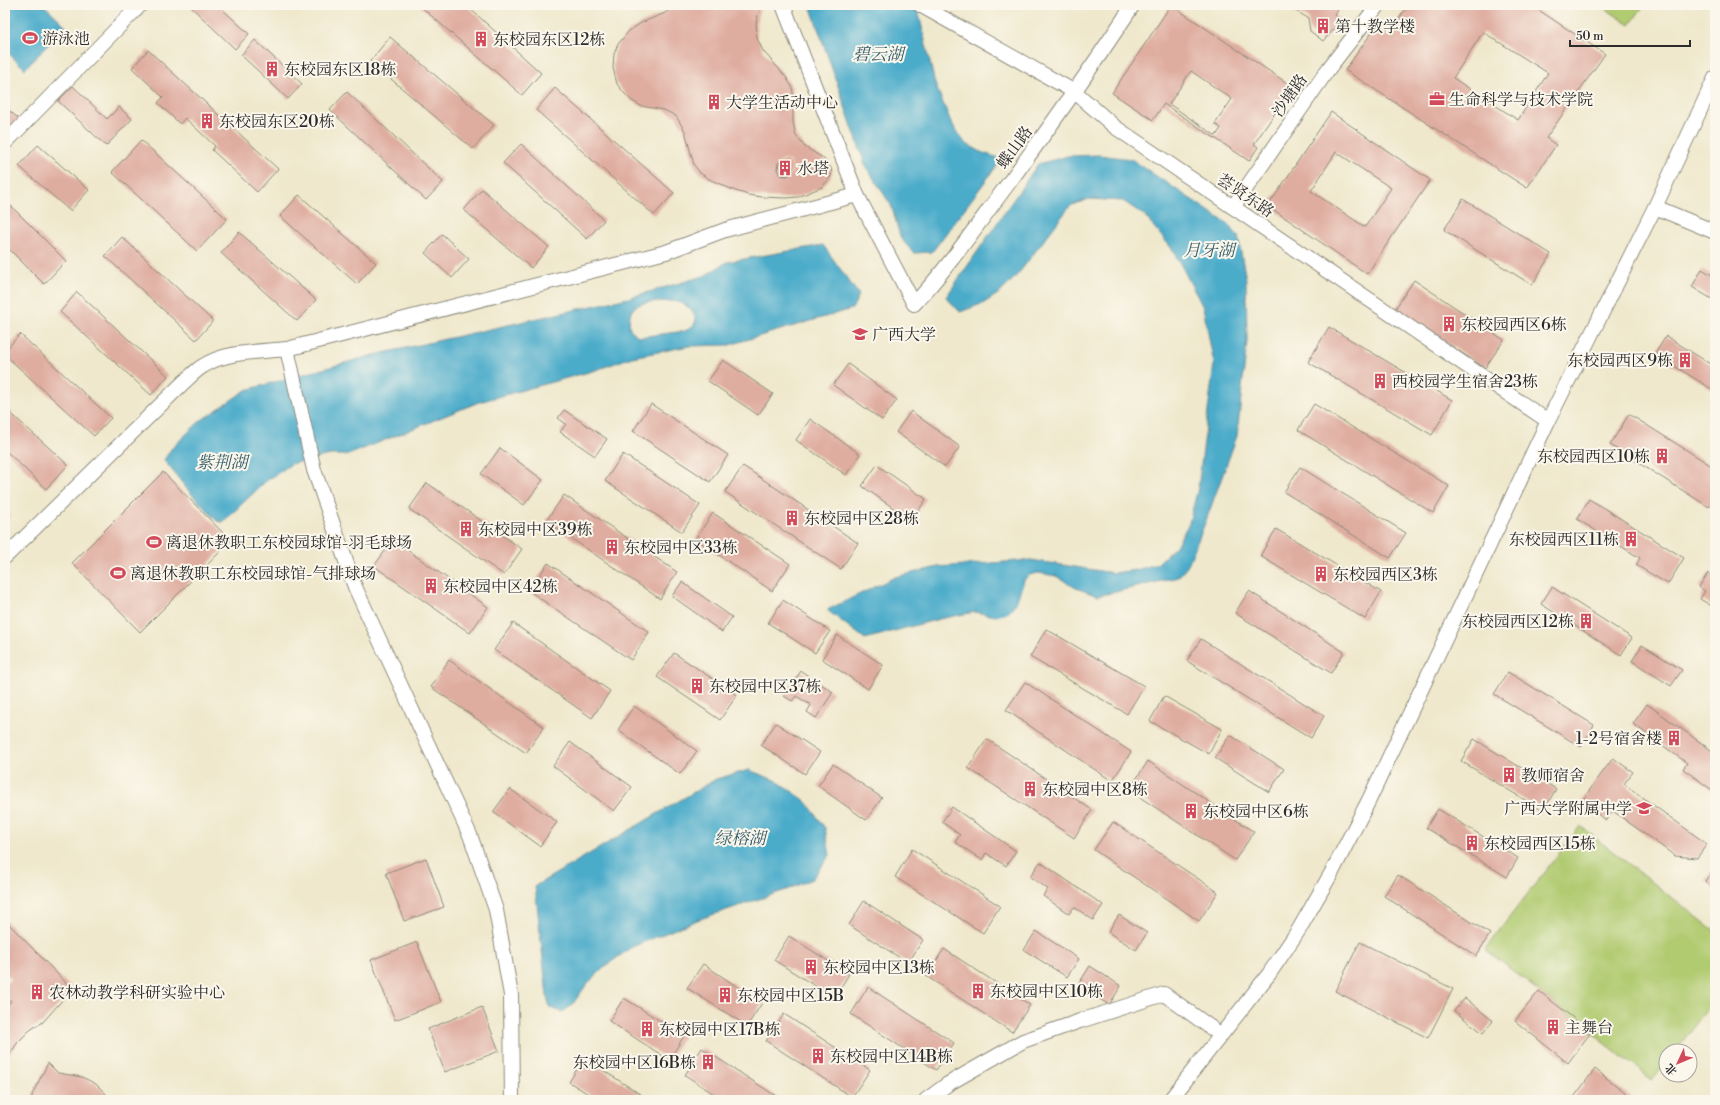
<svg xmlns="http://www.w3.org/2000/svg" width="1720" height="1105" font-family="'Libre Bodoni','Noto Serif SC',serif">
  <rect width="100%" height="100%" fill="#fbf7ec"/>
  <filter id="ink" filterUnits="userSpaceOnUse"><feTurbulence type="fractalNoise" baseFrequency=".025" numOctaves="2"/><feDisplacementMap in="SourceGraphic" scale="8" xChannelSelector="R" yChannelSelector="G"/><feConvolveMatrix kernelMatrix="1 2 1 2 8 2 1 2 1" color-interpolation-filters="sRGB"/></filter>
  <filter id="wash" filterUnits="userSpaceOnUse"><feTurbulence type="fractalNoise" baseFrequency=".012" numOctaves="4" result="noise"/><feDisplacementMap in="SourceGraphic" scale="16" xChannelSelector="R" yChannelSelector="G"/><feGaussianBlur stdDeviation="0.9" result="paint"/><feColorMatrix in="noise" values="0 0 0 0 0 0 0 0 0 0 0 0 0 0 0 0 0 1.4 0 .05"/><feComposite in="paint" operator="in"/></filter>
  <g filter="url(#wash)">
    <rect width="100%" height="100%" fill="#efe8cc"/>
    <!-- green -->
    <g fill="#b1cb71" stroke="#6e7b4e">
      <path d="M1600,5H1644L1630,25Z"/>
      <path d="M1580,826L1715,931V999L1675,1051H1666V1062L1652,1080L1485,949Z"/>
    </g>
    <!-- water -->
    <g fill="#4bacca" stroke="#3b6c7a" fill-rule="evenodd">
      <path d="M5,5H44L66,26L25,69L5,50Z"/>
      <path d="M810,5H917L935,84L951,122L965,143L983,153L1002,159L932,252L914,253L901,239L891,205L866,167Z"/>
      <path d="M1099,155L1131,159L1228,224L1238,236L1246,280L1247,341L1237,436L1205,523L1187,567L1178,577L1098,596L1076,588L1056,576L1038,573L1029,575L1024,580L1016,603L1007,613L996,616L975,612L939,619L865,639L827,610L895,577L938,567L1031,560L1113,573L1136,570L1157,564L1176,546L1189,523L1198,488L1214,364L1203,307L1173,250L1144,215L1123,201L1089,199L1070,206L1019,273L1001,292L984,303L960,312L946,297L1038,164L1068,156Z"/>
      <path d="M823,245L859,295L852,309L729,345L689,346L632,357L596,370L479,402L348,455H330L291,464L265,482L223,522L217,521L186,488L164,460L171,449L200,421L246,390L370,356L628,298L704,276L727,262ZM674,301C686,304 692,308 696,320L694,325L685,331L639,337L630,329C625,297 651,303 674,301Z"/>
      <path d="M749,770L777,781L806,801L825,828L830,855L812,879L786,890L697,920L632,947L607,965L587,984L572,1005L563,1012L550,1008L547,996L535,886L716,779Z"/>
    </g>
    <g id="blocks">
      <!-- building -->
      <g fill="#dfada0" fill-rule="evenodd">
        <path d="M120,5H136L128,13Z"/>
        <path d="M189,5H218L249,34L235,49Z"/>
        <path d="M419,5H466L541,73L522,95Z"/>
        <path d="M677,5H761L756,23L757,38L763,51L786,77L792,87L793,93V122L796,136L805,147L823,158L831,168L832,173L830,178L822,187L798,197L786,198L762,197L748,195L733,190L709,179L700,173L694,165L685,131L676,116L664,110L641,106L632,101L624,93L617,84L613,68L614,54L618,44L629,31L641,23L665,13ZM783,160L790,161L793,167L792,173L787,176L780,175L777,169L778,163Z"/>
        <path d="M1171,5L1293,87L1254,144L1258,147L1249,161L1164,104L1153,120L1112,93ZM1191,71L1232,99L1215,124L1221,128L1216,136L1169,104Z"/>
        <path d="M1285,5H1341L1335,15L1341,22L1323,41L1310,31L1308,18Z"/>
        <path d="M1408,5H1531L1605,54L1546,138L1556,145L1527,188L1345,70L1375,28L1383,26L1391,31ZM1483,32L1548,73L1518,120L1453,78Z"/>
        <path d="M390,37L494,125L473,149L370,61Z"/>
        <path d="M255,40L302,84L288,99L241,55Z"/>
        <path d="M148,50L278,169L257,192L212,150L215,146L185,118L180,124L158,103L163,97L132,68Z"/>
        <path d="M73,86L107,119L119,107L132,119L106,146L58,101Z"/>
        <path d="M555,88L674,193L654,215L536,110Z"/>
        <path d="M347,92L443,182L426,200L330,110Z"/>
        <path d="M5,107L19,119L5,134Z"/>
        <path d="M1331,112L1430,180L1367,274L1268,206ZM1336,152L1391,188L1365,227L1311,191Z"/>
        <path d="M141,140L227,219L197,251L112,172Z"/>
        <path d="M521,144L604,220L587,239L503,163Z"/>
        <path d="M38,145L89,190L70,211L19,166Z"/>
        <circle cx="785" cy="168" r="7"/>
        <path d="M482,189L549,247L531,268L464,210Z"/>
        <path d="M299,195L376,263L357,284L280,216Z"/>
        <path d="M1463,199L1551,254L1532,285L1444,230Z"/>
        <path d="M5,200L66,261L44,284L5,245Z"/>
        <path d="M239,232L316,300L297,321L221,253Z"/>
        <path d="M442,234L469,259L452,278L425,253Z"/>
        <path d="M122,237L213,321L196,340L105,256Z"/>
        <path d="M1702,269L1715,277V301L1692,287Z"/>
        <path d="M1414,280L1504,340L1485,368L1395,309Z"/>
        <path d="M77,292L168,376L151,395L60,312Z"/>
        <path d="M1329,327L1452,400L1432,435L1308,362Z"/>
        <path d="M20,334L111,418L94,436L5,355V351Z"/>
        <path d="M1666,336L1715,367V391L1655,354Z"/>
        <path d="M723,360L773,394L758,415L708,381Z"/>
        <path d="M848,364L897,400L882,420L833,385Z"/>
        <path d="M651,404L728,455L710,482L633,431Z"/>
        <path d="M1314,404L1449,486L1433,513L1298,430Z"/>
        <path d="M5,408L68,465L46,489L5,450Z"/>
        <path d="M564,410L607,439L595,456L560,432L566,424L558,418Z"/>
        <path d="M911,411L960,447L945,467L896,432Z"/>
        <path d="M1629,414L1715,468V497L1709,507L1610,445Z"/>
        <path d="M810,419L860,454L846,475L796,440Z"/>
        <path d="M500,448L543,480L524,505L481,474Z"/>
        <path d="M623,454L700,505L682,532L605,481Z"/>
        <path d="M877,465L926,499L912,521L862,486Z"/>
        <path d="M743,466L858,543L841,569L725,492Z"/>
        <path d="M1300,467L1406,533L1390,558L1284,492Z"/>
        <path d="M163,472L231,541L140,632L72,563Z"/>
        <path d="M427,483L522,549L504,575L409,509Z"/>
        <path d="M564,495L677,572L660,599L546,521Z"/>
        <path d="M1589,499L1684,558L1668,584L1636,565L1640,558L1577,519Z"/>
        <path d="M5,510L10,515L5,520Z"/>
        <path d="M713,513L790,564L772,591L695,539Z"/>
        <path d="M1276,529L1381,592L1365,619L1260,556Z"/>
        <path d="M393,540L488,607L470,633L374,566Z"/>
        <path d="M548,563L649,632L631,660L529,591Z"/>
        <path d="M1708,573L1715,578V608L1700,599L1705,591L1699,587Z"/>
        <path d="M682,582L732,617L722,632L672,596Z"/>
        <path d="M1552,587L1632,638L1621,655L1541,604Z"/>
        <path d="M1249,591L1344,652L1331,673L1235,613Z"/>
        <path d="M783,600L830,631L815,653L768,623Z"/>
        <path d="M513,623L610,691L592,718L494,650Z"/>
        <path d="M1046,629L1144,686L1127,714L1030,657Z"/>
        <path d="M837,635L883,665L868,689L822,659Z"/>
        <path d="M1201,639L1324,716L1311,738L1187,661Z"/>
        <path d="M1642,645L1682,670L1671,686L1632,661Z"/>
        <path d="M674,653L737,695L720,720L657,677Z"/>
        <path d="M449,660L544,727L526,753L431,687Z"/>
        <path d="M1715,670V678L1711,675Z"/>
        <path d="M801,671L833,692L816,718L807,712L811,705L796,696L792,701L784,696Z"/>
        <path d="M1508,672L1594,725L1581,747L1494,694Z"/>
        <path d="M1025,682L1131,752L1112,781L1006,710Z"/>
        <path d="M1164,696L1222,729L1209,754L1150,721Z"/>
        <path d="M1647,704L1715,753V792L1683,769L1687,763L1633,724Z"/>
        <path d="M634,706L697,751L680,774L618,730Z"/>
        <path d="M776,723L820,752L805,774L761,745Z"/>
        <path d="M1230,735L1284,769L1269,792L1215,758Z"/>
        <path d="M987,739L1092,810L1074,838L968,768Z"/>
        <path d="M1474,739L1556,789L1543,811L1461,761Z"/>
        <path d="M570,742L632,787L614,811L553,766Z"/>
        <path d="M1613,758L1633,772L1624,784L1707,844L1697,858L1675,856L1613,811L1606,820L1581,802Z"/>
        <path d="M1148,761L1254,832L1235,860L1129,790Z"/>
        <path d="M833,764L882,798L866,820L818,786Z"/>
        <path d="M510,789L557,822L540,846L493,812Z"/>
        <path d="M952,807L1016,851L1006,866L986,853L982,860L955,842L960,835L942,822Z"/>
        <path d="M1438,809L1518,858L1507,877L1426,828Z"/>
        <path d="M1113,822L1218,892L1199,921L1094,850Z"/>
        <path d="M912,849L1000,906L983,933L895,877Z"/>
        <path d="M426,858L444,907L404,921L386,873Z"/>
        <path d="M1040,862L1103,905L1093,920L1074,907L1069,914L1043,896L1048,889L1030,877Z"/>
        <path d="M1715,867V889L1705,881Z"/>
        <path d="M1398,875L1490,934L1476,956L1384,896Z"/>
        <path d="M864,901L923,940L908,963L849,925Z"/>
        <path d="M1119,915L1147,933L1136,950L1108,932Z"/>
        <path d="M5,920L72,989L43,1022L30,1030L18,1042L5,1061V1007L11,1001L5,995V984L11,979L5,973Z"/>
        <path d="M1036,931L1079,959L1067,977L1024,950Z"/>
        <path d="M789,936L849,974L834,998L774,960Z"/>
        <path d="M417,942L441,1002L395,1020L371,960Z"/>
        <path d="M1360,942L1453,989L1428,1038L1335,991Z"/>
        <path d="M944,949L1030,1005L1012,1032L926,976Z"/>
        <path d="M703,964L762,1003L747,1026L687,988Z"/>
        <path d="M1090,966L1121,986L1109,1005L1078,985Z"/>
        <path d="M868,987L954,1043L936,1070L851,1014Z"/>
        <path d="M1539,991L1591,1032L1568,1063L1515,1021Z"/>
        <path d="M624,998L684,1036L669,1060L609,1021Z"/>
        <path d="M1465,998L1493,1021L1483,1033L1454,1011Z"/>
        <path d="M482,1007L499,1051L445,1072L428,1029Z"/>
        <path d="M784,1014L870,1070L852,1097L766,1041Z"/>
        <path d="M702,1048L782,1100H723L685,1075Z"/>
        <path d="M584,1058L643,1096L641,1100H598L569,1082Z"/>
        <path d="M48,1063L58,1073L82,1077L96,1084L112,1100H32V1095Z"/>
        <path d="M1595,1069L1635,1100H1578L1574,1097Z"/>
      </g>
    </g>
  </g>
  <g filter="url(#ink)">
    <use href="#blocks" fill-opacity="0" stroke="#8d8a7c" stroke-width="1"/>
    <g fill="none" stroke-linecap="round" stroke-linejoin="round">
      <defs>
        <g id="minor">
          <path d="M783,5L857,195L914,304C943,273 968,238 993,204C1042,139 1088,73 1133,5"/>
          <path d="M920,5L1075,92L1115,127L1548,421"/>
          <path d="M5,143L140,5"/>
          <path d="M1233,207L1329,68L1378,5"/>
          <path d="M1655,207L1715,232"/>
          <path d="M287,349L314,470L355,587L470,835L496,910L511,995L512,1100"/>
          <path d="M5,557L184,382C190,377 196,370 203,366C227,351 259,352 287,349L666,252L725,230L857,195"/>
          <path d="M926,1100L948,1084L1023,1041L1080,1021L1164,994L1221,1035"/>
          <path d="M1170,1100L1269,974L1298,931L1332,872L1369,800L1548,421L1655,207L1715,78"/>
        </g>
      </defs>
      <!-- minor casing -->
      <use href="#minor" stroke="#8d8a7c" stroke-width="16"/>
      <!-- minor -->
      <use href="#minor" stroke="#fff" stroke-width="14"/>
    </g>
  </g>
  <!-- icons -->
  <defs>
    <symbol id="building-bare" viewBox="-9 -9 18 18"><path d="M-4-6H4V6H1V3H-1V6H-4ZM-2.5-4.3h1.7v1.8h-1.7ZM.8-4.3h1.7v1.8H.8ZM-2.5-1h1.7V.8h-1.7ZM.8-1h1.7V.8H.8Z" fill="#d1495b" stroke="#fbf7ec" stroke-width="2.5" paint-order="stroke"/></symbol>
    <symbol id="stadium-bare" viewBox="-9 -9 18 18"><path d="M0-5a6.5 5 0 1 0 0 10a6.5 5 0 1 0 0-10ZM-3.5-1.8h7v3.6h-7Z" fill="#d1495b" stroke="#fbf7ec" stroke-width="2.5" paint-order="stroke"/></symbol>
    <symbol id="office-bare" viewBox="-9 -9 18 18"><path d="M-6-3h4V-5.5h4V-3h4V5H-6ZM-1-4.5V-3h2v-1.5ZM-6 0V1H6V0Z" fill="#d1495b" stroke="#fbf7ec" stroke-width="2.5" paint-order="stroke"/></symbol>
    <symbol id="university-bare" viewBox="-9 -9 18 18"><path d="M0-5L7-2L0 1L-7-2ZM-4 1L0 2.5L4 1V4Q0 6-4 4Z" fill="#d1495b" stroke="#fbf7ec" stroke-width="2.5" paint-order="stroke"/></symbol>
    <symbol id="school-bare" viewBox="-9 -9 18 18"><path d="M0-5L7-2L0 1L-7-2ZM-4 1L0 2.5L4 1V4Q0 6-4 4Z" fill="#d1495b" stroke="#fbf7ec" stroke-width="2.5" paint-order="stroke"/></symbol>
  </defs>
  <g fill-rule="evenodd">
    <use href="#building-bare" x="1312" y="15" width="22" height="22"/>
    <use href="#stadium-bare" x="19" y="27" width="22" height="22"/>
    <use href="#building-bare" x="470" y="28" width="22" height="22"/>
    <use href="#building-bare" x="261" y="58" width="22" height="22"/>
    <use href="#office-bare" x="1426" y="88" width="22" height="22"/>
    <use href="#building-bare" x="703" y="91" width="22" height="22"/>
    <use href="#building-bare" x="196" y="110" width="22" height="22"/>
    <use href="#building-bare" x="774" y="157" width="22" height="22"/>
    <use href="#building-bare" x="1438" y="313" width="22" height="22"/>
    <use href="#university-bare" x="849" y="323" width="22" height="22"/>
    <use href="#building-bare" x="1674" y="349" width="22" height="22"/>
    <use href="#building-bare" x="1369" y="370" width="22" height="22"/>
    <use href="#building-bare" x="1651" y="445" width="22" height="22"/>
    <use href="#building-bare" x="781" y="507" width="22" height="22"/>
    <use href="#building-bare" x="455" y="518" width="22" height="22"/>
    <use href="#building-bare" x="1620" y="528" width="22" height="22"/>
    <use href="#stadium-bare" x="143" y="531" width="22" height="22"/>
    <use href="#building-bare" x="601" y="536" width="22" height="22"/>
    <use href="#stadium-bare" x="107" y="562" width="22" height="22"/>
    <use href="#building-bare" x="1310" y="563" width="22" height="22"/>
    <use href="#building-bare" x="420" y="575" width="22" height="22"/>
    <use href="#building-bare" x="1575" y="610" width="22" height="22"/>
    <use href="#building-bare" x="686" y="675" width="22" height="22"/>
    <use href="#building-bare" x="1663" y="727" width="22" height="22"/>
    <use href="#building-bare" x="1498" y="764" width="22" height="22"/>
    <use href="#building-bare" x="1019" y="778" width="22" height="22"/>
    <use href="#school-bare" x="1633" y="797" width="22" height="22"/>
    <use href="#building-bare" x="1180" y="800" width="22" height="22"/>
    <use href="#building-bare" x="1461" y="832" width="22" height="22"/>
    <use href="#building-bare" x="800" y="956" width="22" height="22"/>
    <use href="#building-bare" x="967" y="980" width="22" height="22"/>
    <use href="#building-bare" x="26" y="981" width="22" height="22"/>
    <use href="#building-bare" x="714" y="984" width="22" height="22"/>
    <use href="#building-bare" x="1542" y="1016" width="22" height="22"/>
    <use href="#building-bare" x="636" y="1018" width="22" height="22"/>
    <use href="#building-bare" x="807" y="1045" width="22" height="22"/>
    <use href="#building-bare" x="697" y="1051" width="22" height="22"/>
  </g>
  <g text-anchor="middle" stroke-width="4" stroke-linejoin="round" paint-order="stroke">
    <!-- poi labels -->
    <g font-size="16" fill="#2b2b2b" stroke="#fbf7ec" text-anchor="start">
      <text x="1335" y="32">第十教学楼</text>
      <text x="42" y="44">游泳池</text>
      <text x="493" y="45">东校园东区12栋</text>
      <text x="284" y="75">东校园东区18栋</text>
      <text x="1449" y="105">生命科学与技术学院</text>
      <text x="726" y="108">大学生活动中心</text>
      <text x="219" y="127">东校园东区20栋</text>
      <text x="797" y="174">水塔</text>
      <text x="1461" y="330">东校园西区6栋</text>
      <text x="872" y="340">广西大学</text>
      <text x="1673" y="366" text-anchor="end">东校园西区9栋</text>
      <text x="1392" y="387">西校园学生宿舍23栋</text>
      <text x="1650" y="462" text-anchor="end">东校园西区10栋</text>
      <text x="804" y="524">东校园中区28栋</text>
      <text x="478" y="535">东校园中区39栋</text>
      <text x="1619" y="545" text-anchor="end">东校园西区11栋</text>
      <text x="166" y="548">离退休教职工东校园球馆-羽毛球场</text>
      <text x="624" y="553">东校园中区33栋</text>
      <text x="130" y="579">离退休教职工东校园球馆-气排球场</text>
      <text x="1333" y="580">东校园西区3栋</text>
      <text x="443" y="592">东校园中区42栋</text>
      <text x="1574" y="627" text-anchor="end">东校园西区12栋</text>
      <text x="709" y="692">东校园中区37栋</text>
      <text x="1662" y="744" text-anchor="end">1-2号宿舍楼</text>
      <text x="1521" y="781">教师宿舍</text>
      <text x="1042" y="795">东校园中区8栋</text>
      <text x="1632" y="814" text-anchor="end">广西大学附属中学</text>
      <text x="1203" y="817">东校园中区6栋</text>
      <text x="1484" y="849">东校园西区15栋</text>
      <text x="823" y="973">东校园中区13栋</text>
      <text x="990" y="997">东校园中区10栋</text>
      <text x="49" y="998">农林动教学科研实验中心</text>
      <text x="737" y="1001">东校园中区15B</text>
      <text x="1565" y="1033">主舞台</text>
      <text x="659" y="1035">东校园中区17B栋</text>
      <text x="830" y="1062">东校园中区14B栋</text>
      <text x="696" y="1068" text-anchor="end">东校园中区16B栋</text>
    </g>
    <!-- street labels -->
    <g font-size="16" fill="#2b2b2b" stroke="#fbf7ec">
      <text transform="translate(1289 95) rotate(-55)" y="6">沙塘路</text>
      <text transform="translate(1014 147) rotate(-54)" y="6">蝶山路</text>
      <text transform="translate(1246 195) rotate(34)" y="6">荟贤东路</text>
    </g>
    <!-- water labels -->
    <g font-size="17" font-style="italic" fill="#385f6b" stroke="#fbf7ec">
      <text x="878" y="60">碧云湖</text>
      <text x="1209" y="256">月牙湖</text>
      <text x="222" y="468">紫荆湖</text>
      <text x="740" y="844">绿榕湖</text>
    </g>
  </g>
  <!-- margin -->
  <rect width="1720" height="1105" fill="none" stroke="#fbf7ec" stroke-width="20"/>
  <!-- north arrow -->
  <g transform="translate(1678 1063) rotate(226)"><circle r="19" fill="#fbf7ec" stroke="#a8a59f"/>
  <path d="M0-3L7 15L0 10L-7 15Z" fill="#d1495b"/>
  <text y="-6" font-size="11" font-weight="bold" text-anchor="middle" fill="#2b2b2b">北</text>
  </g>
  <!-- scale -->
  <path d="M1570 40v6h120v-6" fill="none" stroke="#2b2b2b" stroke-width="2"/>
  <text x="1576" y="40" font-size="12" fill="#2b2b2b" stroke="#fbf7ec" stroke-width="3" paint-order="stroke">50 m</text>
</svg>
